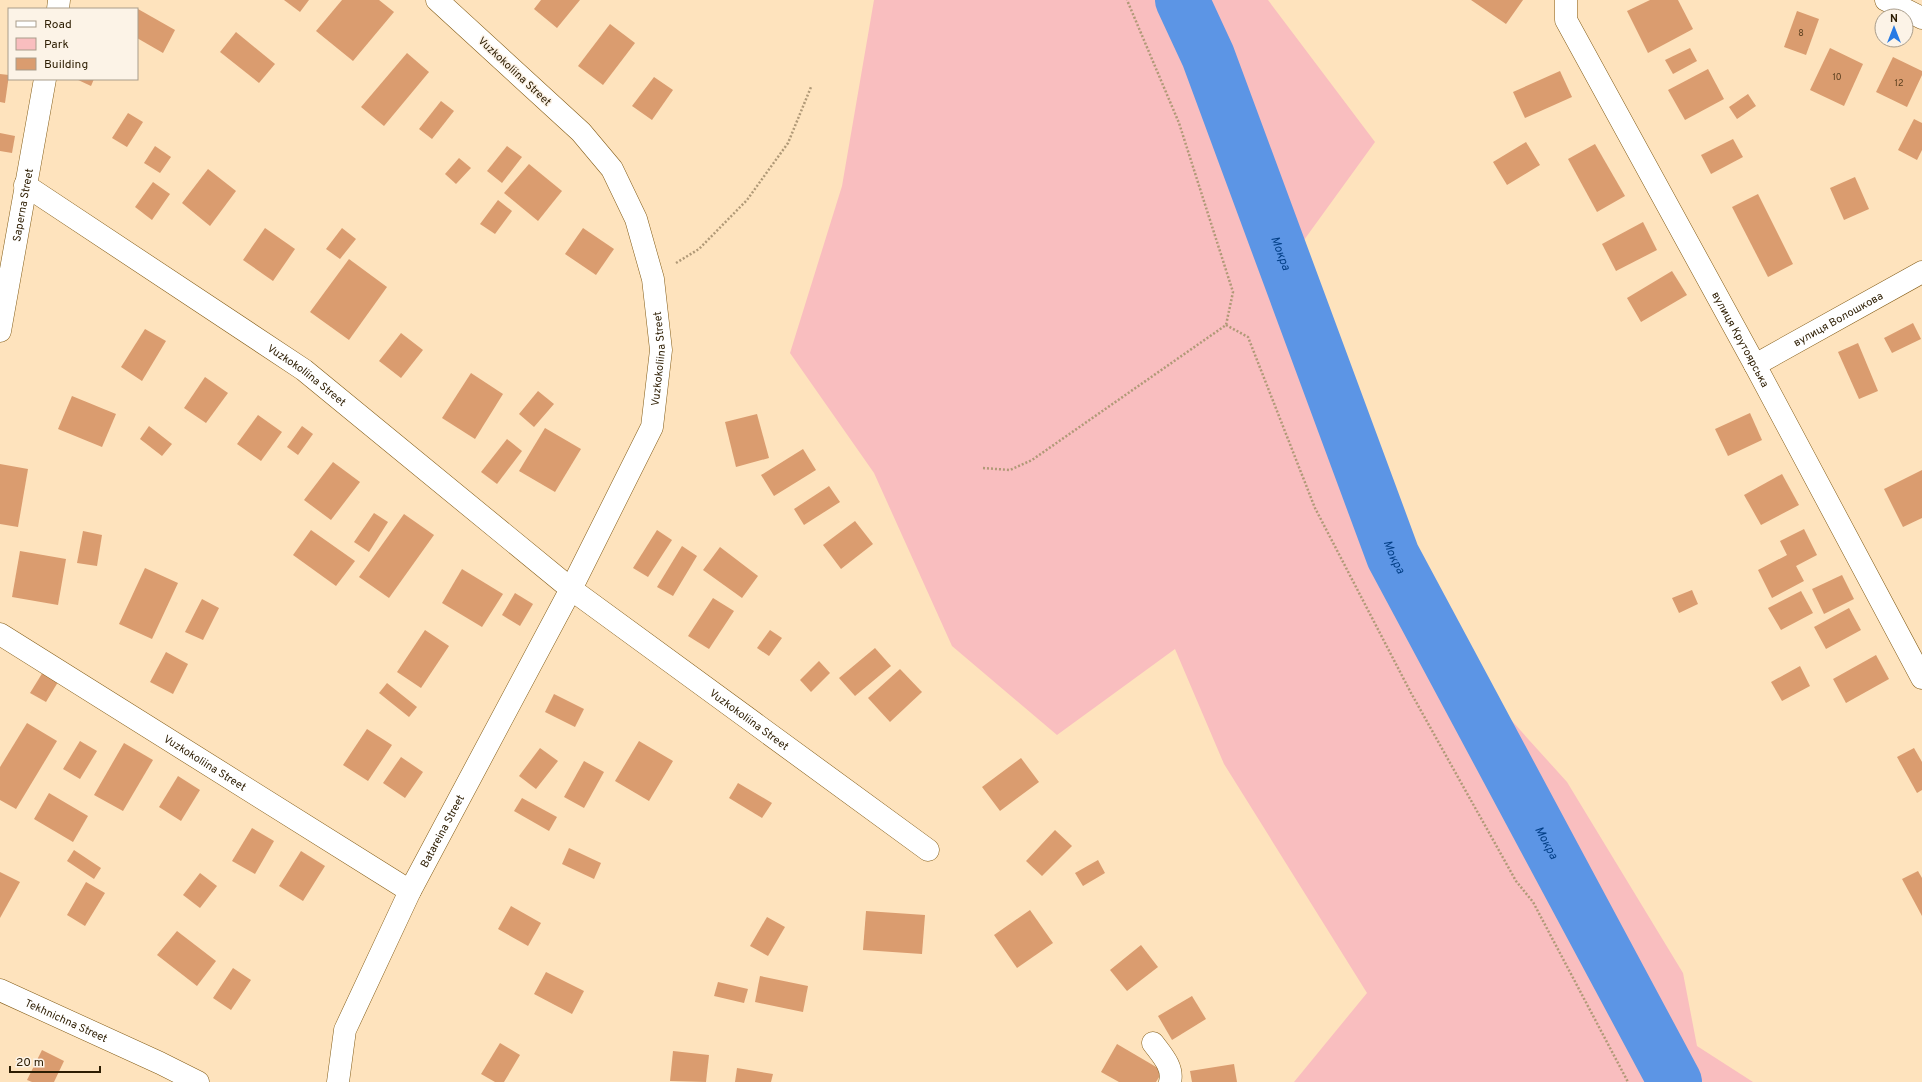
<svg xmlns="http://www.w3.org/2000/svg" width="1922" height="1082" font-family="Overpass,sans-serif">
  <rect width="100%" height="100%" fill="#fee3bd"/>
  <!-- green -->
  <path fill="#f9bebf" d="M874,0H1268L1375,142L1270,287L1371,565L1567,782L1683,973L1697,1046L1753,1082H1294L1367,993L1224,764L1175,649L1057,735L952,646L874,473L790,353L842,186Z"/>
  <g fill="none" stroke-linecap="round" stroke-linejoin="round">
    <!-- river -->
    <path stroke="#5c95e5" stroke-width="54" id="s1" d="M1182,0L1208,56L1393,556L1675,1082"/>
  </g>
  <!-- building -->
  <g fill="#da9c6f">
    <path d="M284,0H309L300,12Z"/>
    <path d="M342,0H379L394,12L353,61L316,31Z"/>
    <path d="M541,0H580L557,28L534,9Z"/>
    <path d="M1471,0H1523L1506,24Z"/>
    <path d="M1650,0H1678L1693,29L1648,53L1627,11Z"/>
    <path d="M138,9L175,30L163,53L137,38Z"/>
    <path d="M1797,11L1819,19L1806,55L1784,47Z"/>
    <path d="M610,24L635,43L603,85L578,66Z"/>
    <path d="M236,32L275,64L259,83L220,52Z"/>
    <path d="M1690,48L1697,61L1673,74L1665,60Z"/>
    <path d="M1830,48L1863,64L1844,106L1810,90Z"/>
    <path d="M407,53L429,72L384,126L361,107Z"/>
    <path d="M1893,57L1922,71V75L1907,107L1876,92Z"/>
    <path d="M1708,69L1724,99L1685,120L1668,90Z"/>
    <path d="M1560,71L1572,97L1525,118L1513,92Z"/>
    <path d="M0,74L9,75L5,103L0,102Z"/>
    <path d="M654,77L673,90L652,120L632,106Z"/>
    <path d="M76,79H94L91,86Z"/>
    <path d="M1748,94L1756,106L1737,119L1729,107Z"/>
    <path d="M441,101L454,111L432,139L419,129Z"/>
    <path d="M128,113L143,122L127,147L112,138Z"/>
    <path d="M1914,119L1922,123V150L1917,160L1898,150Z"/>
    <path d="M0,133L15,136L12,153L0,151Z"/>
    <path d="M1733,139L1743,157L1711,174L1701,155Z"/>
    <path d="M1526,142L1540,165L1507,185L1493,162Z"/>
    <path d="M1595,144L1625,196L1597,212L1568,159Z"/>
    <path d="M155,146L171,157L160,173L144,163Z"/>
    <path d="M507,146L522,157L502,183L487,171Z"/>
    <path d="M459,158L471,168L456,184L445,174Z"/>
    <path d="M529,164L562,191L538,221L504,193Z"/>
    <path d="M208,169L236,191L210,226L182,203Z"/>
    <path d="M1855,177L1869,209L1844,220L1830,188Z"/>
    <path d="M153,182L170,194L152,220L135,207Z"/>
    <path d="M1758,194L1793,264L1768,277L1732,207Z"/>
    <path d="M498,200L512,211L495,234L480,224Z"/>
    <path d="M1643,222L1657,250L1616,271L1602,244Z"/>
    <path d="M265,228L295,249L273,281L243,260Z"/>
    <path d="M342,228L356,239L340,259L326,249Z"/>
    <path d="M583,228L614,249L596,275L565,254Z"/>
    <path d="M349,259L387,287L349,340L310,312Z"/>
    <path d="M1672,271L1687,295L1641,322L1627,298Z"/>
    <path d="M1913,323L1921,339L1892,353L1884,338Z"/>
    <path d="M145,329L166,341L142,381L121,367Z"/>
    <path d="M401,333L423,350L401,378L379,361Z"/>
    <path d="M1858,343L1878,391L1859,399L1838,352Z"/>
    <path d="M471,373L503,394L475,439L442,418Z"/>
    <path d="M205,377L228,393L206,423L184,408Z"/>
    <path d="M538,391L554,404L534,427L519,414Z"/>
    <path d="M72,396L116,414L102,447L58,429Z"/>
    <path d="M1750,413L1762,440L1728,456L1715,429Z"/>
    <path d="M757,414L769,458L736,467L725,422Z"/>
    <path d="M258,415L282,432L261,461L237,444Z"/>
    <path d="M149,426L172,444L162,456L140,439Z"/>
    <path d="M302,426L313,434L298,455L287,447Z"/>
    <path d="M545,428L581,449L555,492L519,471Z"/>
    <path d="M507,439L522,451L497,484L481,472Z"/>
    <path d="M803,449L816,470L774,496L761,475Z"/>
    <path d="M333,462L360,482L331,520L304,500Z"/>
    <path d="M0,464L28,469L18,527L0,524Z"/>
    <path d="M1922,470V518L1903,527L1884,489Z"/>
    <path d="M1782,474L1799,505L1761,525L1744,495Z"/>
    <path d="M829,486L840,502L804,525L794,509Z"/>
    <path d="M374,513L388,522L369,552L354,542Z"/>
    <path d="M404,514L434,535L389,598L359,577Z"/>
    <path d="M855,521L873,544L841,569L823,545Z"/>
    <path d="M1804,529L1817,555L1796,566L1804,581L1772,598L1758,570L1787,555L1780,541Z"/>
    <path d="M311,530L355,561L336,586L293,555Z"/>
    <path d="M657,530L672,540L648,577L633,568Z"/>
    <path d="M83,531L102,535L97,566L77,563Z"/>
    <path d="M682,546L697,556L673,596L657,587Z"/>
    <path d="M720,547L758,576L742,598L703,570Z"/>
    <path d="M20,551L66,559L58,605L12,597Z"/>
    <path d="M145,568L178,583L152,639L119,624Z"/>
    <path d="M462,569L503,594L482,627L442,603Z"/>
    <path d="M1842,575L1854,599L1824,614L1812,589Z"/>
    <path d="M1692,590L1698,604L1679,613L1672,598Z"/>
    <path d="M1801,591L1813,613L1781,630L1768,608Z"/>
    <path d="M515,593L533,604L520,626L502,615Z"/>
    <path d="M713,598L734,611L709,649L688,636Z"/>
    <path d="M202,599L219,608L203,640L185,632Z"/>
    <path d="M1849,608L1861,630L1826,649L1814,627Z"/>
    <path d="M425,630L449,646L421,688L397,672Z"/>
    <path d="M770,630L782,638L769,656L757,648Z"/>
    <path d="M875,648L891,666L855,696L839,678Z"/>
    <path d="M166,652L188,664L173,694L150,682Z"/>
    <path d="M1876,655L1889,679L1846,703L1833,679Z"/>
    <path d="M819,661L830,673L811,692L800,680Z"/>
    <path d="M1800,666L1810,686L1782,701L1771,682Z"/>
    <path d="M900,669L922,692L890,722L868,698Z"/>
    <path d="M43,672L58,682L46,702L30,693Z"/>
    <path d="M387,683L417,707L409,717L379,693Z"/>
    <path d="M554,694L584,709L575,727L545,712Z"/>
    <path d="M27,723L57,741L16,809L0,800V767Z"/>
    <path d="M367,729L392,745L368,781L343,765Z"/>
    <path d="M80,741L97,751L80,779L63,769Z"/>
    <path d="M639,741L673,761L649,801L615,781Z"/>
    <path d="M124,743L153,760L123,811L94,795Z"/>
    <path d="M540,748L558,761L536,789L519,776Z"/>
    <path d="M1914,748L1922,762V790L1917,793L1897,757Z"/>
    <path d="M401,757L423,772L405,798L383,783Z"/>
    <path d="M1021,758L1039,782L1000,811L982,787Z"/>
    <path d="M584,761L604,772L584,808L564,797Z"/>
    <path d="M178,776L200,790L181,821L159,807Z"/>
    <path d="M738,783L772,803L762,818L729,798Z"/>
    <path d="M49,793L88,816L73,842L34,819Z"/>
    <path d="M522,798L557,817L549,831L514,811Z"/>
    <path d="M252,828L274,841L255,874L232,861Z"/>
    <path d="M1055,830L1072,846L1042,876L1026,861Z"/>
    <path d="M569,848L601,863L594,879L562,864Z"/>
    <path d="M74,850L101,868L94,879L67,861Z"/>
    <path d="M301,851L325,866L303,901L279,886Z"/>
    <path d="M1098,860L1105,873L1083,886L1075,873Z"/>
    <path d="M1918,871L1922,878V916L1902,879Z"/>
    <path d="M0,872L20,882L0,918Z"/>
    <path d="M200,873L217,886L200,908L183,895Z"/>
    <path d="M86,882L105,893L85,926L67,915Z"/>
    <path d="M511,906L541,923L528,946L498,929Z"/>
    <path d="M1030,910L1053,943L1017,968L994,935Z"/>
    <path d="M866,911L925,915L922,954L863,950Z"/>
    <path d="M767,917L785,927L768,956L750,946Z"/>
    <path d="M177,931L216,961L197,986L157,955Z"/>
    <path d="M1141,945L1158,967L1127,991L1110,970Z"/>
    <path d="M233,968L251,980L231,1010L213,998Z"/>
    <path d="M546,972L584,991L572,1014L534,994Z"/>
    <path d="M760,976L808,986L803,1012L755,1002Z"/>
    <path d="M718,982L748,989L744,1003L714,996Z"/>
    <path d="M1192,996L1206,1019L1172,1040L1158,1016Z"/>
    <path d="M500,1043L520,1055L504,1082H495L481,1074Z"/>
    <path d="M1117,1044L1163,1071L1156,1082H1119L1101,1072Z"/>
    <path d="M42,1050L64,1061L54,1082H32L27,1080Z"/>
    <path d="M673,1051L709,1055L706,1082L670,1081Z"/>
    <path d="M1234,1064L1237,1082H1192L1190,1071Z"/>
    <path d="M737,1068L773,1074L771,1082H735Z"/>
  </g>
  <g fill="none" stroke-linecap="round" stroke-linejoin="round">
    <defs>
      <g id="minor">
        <path id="s2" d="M1566,0V20L1755,365L1922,678"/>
        <path d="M1886,0L1922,18"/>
        <path d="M58,9L59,0"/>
        <path id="s3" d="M25,185L304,370L571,589L928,850"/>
        <path id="s4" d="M0,331L45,79"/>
        <path id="s5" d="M1755,365L1922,272"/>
        <path id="s6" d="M0,634L410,891"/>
        <path id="s7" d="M0,990L160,1063L198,1082"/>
        <path d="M1153,1043C1161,1054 1174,1067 1170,1082"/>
        <path id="s8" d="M338,1082L345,1030L410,891L571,589L652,427L661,350L653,279L636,219L612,169L581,132L437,0"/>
      </g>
    </defs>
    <!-- minor casing -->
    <use href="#minor" stroke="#825b15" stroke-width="23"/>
    <!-- path -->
    <g stroke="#b09977" stroke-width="2.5" stroke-dasharray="2 2" stroke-linecap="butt">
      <path d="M676,263L699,249L747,200L788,143L811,87"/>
      <path d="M1226,325L1248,337L1315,508L1411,693L1516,881L1533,902L1628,1082"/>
      <path d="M983,468L1010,470L1032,460L1226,325L1233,292L1179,123L1127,0"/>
    </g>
    <!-- minor -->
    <use href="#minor" stroke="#fff" stroke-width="22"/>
  </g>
  <g text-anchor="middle" stroke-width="3" stroke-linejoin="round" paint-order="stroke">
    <!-- number labels -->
    <g font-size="9" fill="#583d1d">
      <text x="1801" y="36">8</text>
      <text x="1837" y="80">10</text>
      <text x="1899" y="86">12</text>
    </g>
    <!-- street labels -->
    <g font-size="11" fill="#2d1d02" stroke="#fcf3e7">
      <text transform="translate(515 71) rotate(43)" y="4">Vuzkokoliina Street</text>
      <text dy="4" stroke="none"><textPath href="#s4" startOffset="128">Saperna Street</textPath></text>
      <text dy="4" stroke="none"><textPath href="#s5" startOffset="95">вулиця Волошкова</textPath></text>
      <text dy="4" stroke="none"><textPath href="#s2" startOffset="384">вулиця Крутоярська</textPath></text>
      <text dy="4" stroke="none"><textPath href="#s8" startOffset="798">Vuzkokoliina Street</textPath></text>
      <text dy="4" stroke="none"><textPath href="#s3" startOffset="340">Vuzkokoliina Street</textPath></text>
      <text dy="4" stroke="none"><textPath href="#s3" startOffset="901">Vuzkokoliina Street</textPath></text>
      <text dy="4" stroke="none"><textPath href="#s6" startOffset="242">Vuzkokoliina Street</textPath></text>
      <text dy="4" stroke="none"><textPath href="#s8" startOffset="274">Batareina Street</textPath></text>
      <text dy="4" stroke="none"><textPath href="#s7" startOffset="73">Tekhnichna Street</textPath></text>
    </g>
    <!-- water labels -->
    <g font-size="12" font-style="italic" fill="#023e85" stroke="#fcf3e7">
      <text dy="4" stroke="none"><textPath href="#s1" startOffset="272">Мокра</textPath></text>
      <text dy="4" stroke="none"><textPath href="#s1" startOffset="596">Мокра</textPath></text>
      <text dy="4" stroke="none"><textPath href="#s1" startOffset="920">Мокра</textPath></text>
    </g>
  </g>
  <!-- legend -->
  <rect x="8" y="8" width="130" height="72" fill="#fcf3e7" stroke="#a99d8b"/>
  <rect x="16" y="21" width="20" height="6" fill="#ffffff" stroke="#a99d8b"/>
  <text x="44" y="28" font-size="12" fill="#2d1d02">Road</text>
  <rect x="16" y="38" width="20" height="12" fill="#f9bebf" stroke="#a99d8b"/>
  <text x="44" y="48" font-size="12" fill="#2d1d02">Park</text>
  <rect x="16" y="58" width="20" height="12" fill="#da9c6f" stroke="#a99d8b"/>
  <text x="44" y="68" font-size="12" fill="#2d1d02">Building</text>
  <!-- north arrow -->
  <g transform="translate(1894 28)"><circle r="19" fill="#fcf3e7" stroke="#a99d8b"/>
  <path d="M0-3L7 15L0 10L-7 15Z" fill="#277ae4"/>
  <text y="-6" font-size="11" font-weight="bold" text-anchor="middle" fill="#2d1d02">N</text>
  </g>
  <!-- scale -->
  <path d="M10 1066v6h90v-6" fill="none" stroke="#2d1d02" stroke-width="2"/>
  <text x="16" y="1066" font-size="12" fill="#2d1d02" stroke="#fcf3e7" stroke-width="3" paint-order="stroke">20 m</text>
</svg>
